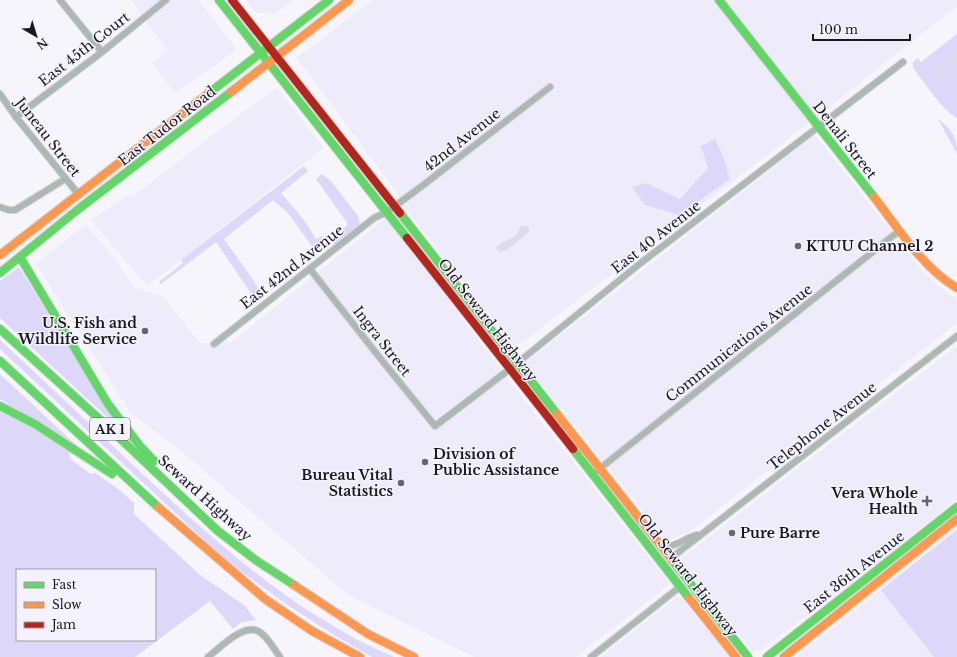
<svg xmlns="http://www.w3.org/2000/svg" width="957" height="657" font-family="'Libre Baskerville',serif">
  <rect width="100%" height="100%" fill="#f6f5fb"/>
  <!-- built -->
  <g fill="#eeecfa">
    <path d="M132,0H199L235,47V51L175,93L152,63L168,50L147,23Z"/>
    <path d="M246,0H293L275,14L255,12Z"/>
    <path d="M373,0H957V6L823,112L519,345H511L407,210L398,194L297,58Z"/>
    <path d="M277,88L324,148L147,286L91,220L126,196L132,197L231,121Z"/>
    <path d="M815,135L924,273L947,293L957,298V323L689,532L667,541L525,363Z"/>
    <path d="M387,217L510,382L670,584L576,657H474L348,595L187,456L130,412L36,264L86,224L110,253L134,287L164,297L200,343L232,342Z"/>
    <path d="M957,346V499L869,569L759,651H752L679,560Z"/>
    <path d="M957,528V657H797L881,590Z"/>
    <path d="M677,597L682,599L731,657H601Z"/>
  </g>
  <!-- green -->
  <g fill="#ddd7fa" fill-rule="evenodd">
    <path d="M957,34V118C942,110 924,82 913,68V62L918,58L921,62Z"/>
    <path d="M938,119C952,130 957,136 957,154Z"/>
    <path d="M715,139L723,156L730,179L679,215L645,205L632,187L646,183L680,199L708,168L701,146Z"/>
    <path d="M304,166L308,171L281,193L304,220L316,239L322,236L324,246L316,252L288,213L273,200L224,239L254,281L256,285L264,297L257,302L216,242L161,284L159,282L183,263L181,260Z"/>
    <path d="M322,174L331,181L358,216L360,225L337,245L332,242L348,224L316,179Z"/>
    <path d="M19,267L120,429L0,318V281Z"/>
    <path d="M0,340C45,382 90,424 134,466C213,540 294,614 394,657H372L334,635L286,604L228,562L0,349Z"/>
    <path d="M0,374L75,444L0,399Z"/>
    <path d="M0,412L29,424L69,451L70,459L91,474L95,473L117,488L134,503V514L200,575L244,605L256,620L242,622L233,629L210,601L135,657H0ZM17,570H155V640H17Z"/>
    <path d="M957,530V657H934L881,590Z"/>
  </g>
  <!-- water -->
  <g fill="#dedaf4">
    <path d="M954,51L957,52V76L937,78L933,73L934,67Z"/>
    <path d="M521,226H527L529,228V232C522,237 508,252 499,252L496,248C501,240 510,241 516,235C518,233 519,229 521,226Z"/>
  </g>
  <g fill="none" stroke-linecap="round" stroke-linejoin="round">
    <defs>
      <g id="street">
        <path d="M60,0L102,52"/>
        <path d="M0,94L16,117L79,195"/>
        <path d="M16,117L102,52L166,0"/>
        <path d="M0,207L9,210H15L65,179"/>
        <path d="M310,269L380,358L435,426L510,369L642,262L903,62"/>
        <path d="M214,344L374,218L387,212L422,186L550,87"/>
        <path d="M593,474L899,231"/>
        <path d="M660,544C674,550 684,538 697,535"/>
        <path d="M671,558L957,336"/>
        <path d="M208,657C220,648 246,620 261,633C269,639 274,649 280,657"/>
        <path d="M591,657L681,586"/>
      </g>
      <g id="fast">
        <path d="M219,0L407,238"/>
        <path d="M719,0L874,197"/>
        <path d="M209,93L329,0"/>
        <path d="M400,213L557,414"/>
        <path d="M20,257L108,404L140,446L154,461"/>
        <path d="M0,273L76,211L231,92"/>
        <path d="M0,329L107,426L218,531L257,561L294,585"/>
        <path d="M0,361L158,507"/>
        <path d="M0,406L35,424L112,474"/>
        <path d="M573,449L689,598"/>
        <path d="M672,560L748,657"/>
        <path d="M767,657L957,507"/>
      </g>
      <g id="slow">
        <path d="M231,92L349,0"/>
        <path d="M874,197C898,228 923,268 957,288"/>
        <path d="M0,255L209,93"/>
        <path d="M557,414L672,560"/>
        <path d="M158,507L265,599L312,631L360,657"/>
        <path d="M294,585L368,634L414,657"/>
        <path d="M689,598L736,657"/>
        <path d="M784,657L957,519"/>
      </g>
      <g id="jam">
        <path d="M232,0L400,213"/>
        <path d="M407,238L573,449"/>
      </g>
    </defs>
    <!-- street casing -->
    <use href="#street" stroke="#d4d3d7" stroke-width="8"/>
    <!-- fast casing -->
    <use href="#fast" stroke="#d4d3d7" stroke-width="10"/>
    <!-- slow casing -->
    <use href="#slow" stroke="#d4d3d7" stroke-width="10"/>
    <!-- jam casing -->
    <use href="#jam" stroke="#d4d3d7" stroke-width="10"/>
    <!-- street -->
    <use href="#street" stroke="#acb9b3" stroke-width="6"/>
    <!-- fast -->
    <use href="#fast" stroke="#63d668" stroke-width="8"/>
    <!-- slow -->
    <use href="#slow" stroke="#ff974d" stroke-width="8"/>
    <!-- jam -->
    <use href="#jam" stroke="#b3261e" stroke-width="8"/>
  </g>
  <!-- markers -->
  <g fill="#67666b" stroke="#f4f2fe" stroke-width="1.5">
    <circle cx="798" cy="246" r="4"/>
    <circle cx="145" cy="331" r="4"/>
    <circle cx="425" cy="462" r="4"/>
    <circle cx="401" cy="483" r="4"/>
    <path d="M925 495h4v4h4v4h-4v4h-4v-4h-4v-4h4z"/>
    <circle cx="732" cy="533" r="4"/>
  </g>
  <g text-anchor="middle" stroke-width="3" stroke-linejoin="round" paint-order="stroke">
    <!-- shield labels -->
    <rect fill="#f4f2fe" stroke="#5b5a61" stroke-width="1" x="90" y="418" width="40" height="22" rx="3"/>
    <g font-size="13" font-weight="bold" fill="#1a191e">
      <text x="110" y="434">AK 1</text>
    </g>
    <!-- street labels -->
    <g font-size="14" fill="#1a191e" stroke="#f4f2fe">
      <text transform="translate(84 49) rotate(-38)" y="5">East 45th Court</text>
      <text transform="translate(167 126) rotate(-38)" y="5">East Tudor Road</text>
      <text transform="translate(48 137) rotate(52)" y="5">Juneau Street</text>
      <text transform="translate(462 140) rotate(-38)" y="5">42nd Avenue</text>
      <text transform="translate(845 140) rotate(52)" y="5">Denali Street</text>
      <text transform="translate(656 237) rotate(-38)" y="5">East 40 Avenue</text>
      <text transform="translate(292 267) rotate(-38)" y="5">East 42nd Avenue</text>
      <text transform="translate(488 320) rotate(52)" y="5">Old Seward Highway</text>
      <text transform="translate(382 341) rotate(52)" y="5">Ingra Street</text>
      <text transform="translate(739 343) rotate(-38)" y="5">Communications Avenue</text>
      <text transform="translate(822 426) rotate(-38)" y="5">Telephone Avenue</text>
      <text transform="translate(205 498) rotate(42)" y="5">Seward Highway</text>
      <text transform="translate(854 572) rotate(-38)" y="5">East 36th Avenue</text>
      <text transform="translate(688 575) rotate(52)" y="5">Old Seward Highway</text>
    </g>
    <!-- poi labels -->
    <g font-size="14" font-weight="bold" fill="#1a191e" stroke="#f4f2fe" text-anchor="start">
      <text x="806" y="251">KTUU Channel 2</text>
      <text x="137" y="328" text-anchor="end">U.S. Fish and<tspan x="137" dy="16">Wildlife Service</tspan></text>
      <text x="433" y="459">Division of<tspan x="433" dy="16">Public Assistance</tspan></text>
      <text x="393" y="480" text-anchor="end">Bureau Vital<tspan x="393" dy="16">Statistics</tspan></text>
      <text x="918" y="498" text-anchor="end">Vera Whole<tspan x="918" dy="16">Health</tspan></text>
      <text x="740" y="538">Pure Barre</text>
    </g>
  </g>
  <!-- legend -->
  <rect x="16" y="569" width="140" height="72" fill="#f4f2fe" stroke="#9d9ba4"/>
  <rect x="24" y="582" width="20" height="6" fill="#63d668" stroke="#9d9ba4"/>
  <text x="52" y="589" font-size="12" fill="#1a191e">Fast</text>
  <rect x="24" y="602" width="20" height="6" fill="#ff974d" stroke="#9d9ba4"/>
  <text x="52" y="609" font-size="12" fill="#1a191e">Slow</text>
  <rect x="24" y="622" width="20" height="6" fill="#b3261e" stroke="#9d9ba4"/>
  <text x="52" y="629" font-size="12" fill="#1a191e">Jam</text>
  <!-- north arrow -->
  <g transform="translate(36 36) rotate(142)" stroke="#f4f2fe" stroke-width="3" paint-order="stroke">
  <path d="M0-3L7 15L0 10L-7 15Z" fill="#1a191e"/>
  <text y="-6" font-size="11" font-weight="bold" text-anchor="middle" fill="#1a191e">N</text>
  </g>
  <!-- scale -->
  <path d="M813 34v6h97v-6" fill="none" stroke="#1a191e" stroke-width="2"/>
  <text x="819" y="34" font-size="12" fill="#1a191e" stroke="#f4f2fe" stroke-width="3" paint-order="stroke">100 m</text>
</svg>
